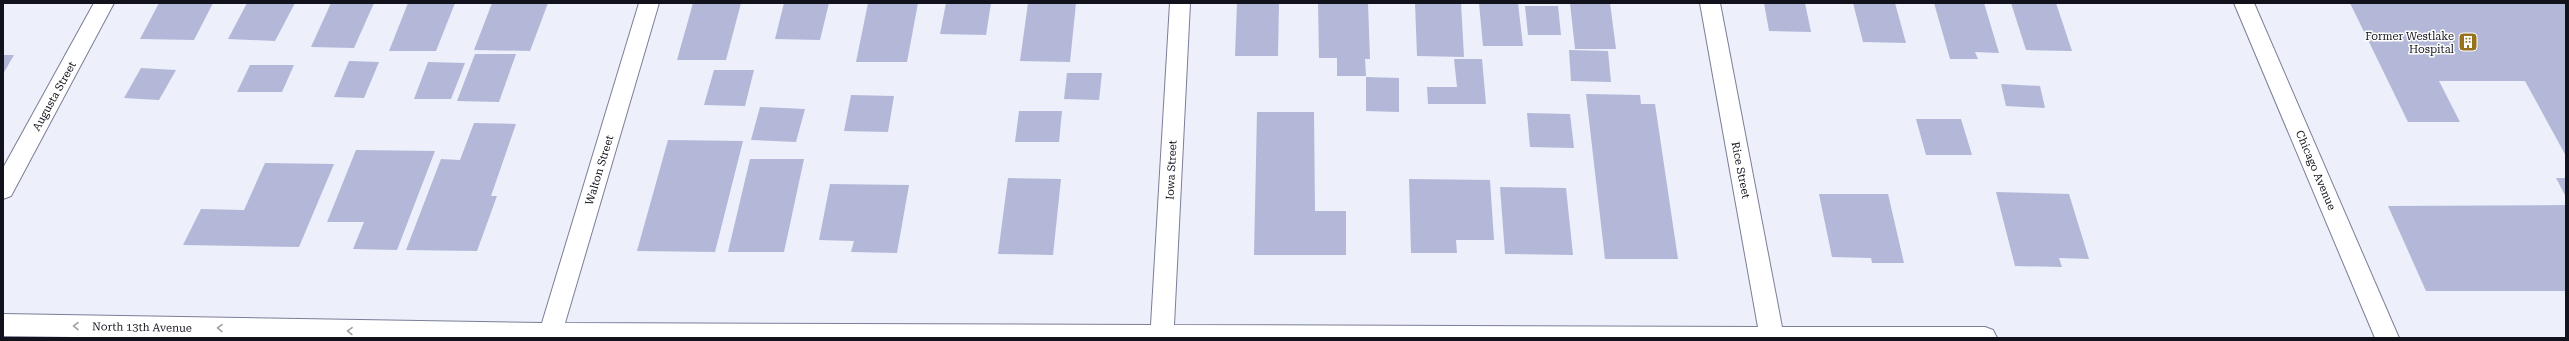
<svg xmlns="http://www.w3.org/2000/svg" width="2569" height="341" font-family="'Roboto Serif',serif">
  <rect width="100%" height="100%" fill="#edeffa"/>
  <!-- building -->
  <g fill="#b3b8d8">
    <path d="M159,3H213L194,40L140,39Z"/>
    <path d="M247,3H295L275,41L228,39Z"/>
    <path d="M331,3H374L354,48L311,47Z"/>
    <path d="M408,3H455L436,51H389Z"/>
    <path d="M492,3H548L530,51L474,50Z"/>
    <path d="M693,3H741L726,60H677Z"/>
    <path d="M784,3H829L820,40L775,39Z"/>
    <path d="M868,3H918L907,62H856Z"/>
    <path d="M946,3H991L986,35L940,34Z"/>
    <path d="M1028,3H1076L1070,62L1020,61Z"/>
    <path d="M1237,3H1279L1278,56H1235Z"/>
    <path d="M1318,3H1368L1370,59H1365L1366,76H1337V58H1319Z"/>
    <path d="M1415,3H1461L1464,57L1417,56Z"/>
    <path d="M1479,3H1518L1523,46H1483Z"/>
    <path d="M1570,3H1610L1616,49H1575Z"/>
    <path d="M1764,3H1805L1811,32L1769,31Z"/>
    <path d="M1853,3H1895L1906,43L1863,42Z"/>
    <path d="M1934,3H1984L1999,53L1975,52L1978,59H1950Z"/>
    <path d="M2011,3H2056L2072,51L2026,50Z"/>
    <path d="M2350,3H2566V156L2525,81H2439L2460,122H2408Z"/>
    <path d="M1525,6H1558L1561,35H1528Z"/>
    <path d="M1569,50L1608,51L1611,82L1571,81Z"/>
    <path d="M475,54H516L499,102L457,101Z"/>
    <path d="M3,55H14L3,74Z"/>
    <path d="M1454,59H1482L1486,104H1428L1427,87H1457Z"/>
    <path d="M349,61L379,62L364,98L334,97Z"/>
    <path d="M428,62L465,63L451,99H414Z"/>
    <path d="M250,65H294L282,92H237Z"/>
    <path d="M141,68L176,70L159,100L124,98Z"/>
    <path d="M714,70H754L745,106L704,105Z"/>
    <path d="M1067,73H1102L1099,100L1064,99Z"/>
    <path d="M1366,77L1399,78V112L1366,111Z"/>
    <path d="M2001,84L2040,86L2045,108L2006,106Z"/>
    <path d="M1586,94L1640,95L1641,104H1655L1678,259H1605Z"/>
    <path d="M851,95L894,96L888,132L844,131Z"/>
    <path d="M760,107L805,109L796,142L751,140Z"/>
    <path d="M1019,111H1062L1059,142H1015Z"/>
    <path d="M1257,112H1314L1315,211H1346V255H1254Z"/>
    <path d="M1527,113L1570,114L1574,148L1530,147Z"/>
    <path d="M1916,119H1961L1972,155H1926Z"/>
    <path d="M474,123L516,124L491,196H497L477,251L406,250L441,159L460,160Z"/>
    <path d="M668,140L743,141L715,252L637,251Z"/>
    <path d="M356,150L435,151L397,250L353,249L364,222H327Z"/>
    <path d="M750,159H804L784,252H728Z"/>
    <path d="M265,163L334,164L299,247L183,245L201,209L244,210Z"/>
    <path d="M1008,178L1061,179L1053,255L998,254Z"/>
    <path d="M2556,178H2566V197Z"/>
    <path d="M1409,179L1490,180L1494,240H1456L1457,253H1411Z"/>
    <path d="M830,184L909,185L897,253L851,252L854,241L819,240Z"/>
    <path d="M1500,187L1566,188L1573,255L1505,254Z"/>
    <path d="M1996,192L2069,194L2089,259L2059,258L2062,267L2015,266Z"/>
    <path d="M1819,194H1888L1904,263H1872L1871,258L1832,257Z"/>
    <path d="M2566,205V291H2426L2388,206Z"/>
  </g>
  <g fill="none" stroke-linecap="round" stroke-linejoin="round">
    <defs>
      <g id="minor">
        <path d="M94,3H114L11,196L3,199V168Z"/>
        <path d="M639,3H659L565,323L1151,325L1170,3H1190L1174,325L1758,327L1700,3H1720L1782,327H1985L1993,330L1997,338H142L3,336V314L542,323Z"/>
      </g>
      <path id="major" d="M2234,3H2254L2399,338H2375Z"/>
    </defs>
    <!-- minor casing -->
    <use href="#minor" stroke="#7a7e97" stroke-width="2"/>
    <!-- major casing -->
    <use href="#major" stroke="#7a7e97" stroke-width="2"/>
    <!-- minor -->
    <use href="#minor" fill="#fff" fill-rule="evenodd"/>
    <!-- major -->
    <use href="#major" fill="#fff" fill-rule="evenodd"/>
  </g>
  <!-- one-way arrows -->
  <defs><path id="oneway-chevron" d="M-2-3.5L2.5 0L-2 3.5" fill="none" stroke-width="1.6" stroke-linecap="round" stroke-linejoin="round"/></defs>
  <g stroke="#a0a0a4">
    <use href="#oneway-chevron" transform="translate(76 326) rotate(-179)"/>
    <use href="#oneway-chevron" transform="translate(220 328) rotate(-179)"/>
    <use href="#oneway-chevron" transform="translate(350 331) rotate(-179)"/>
  </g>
  <!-- icons -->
  <defs>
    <symbol id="building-square" viewBox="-11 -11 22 22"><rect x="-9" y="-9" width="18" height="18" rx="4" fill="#97721c" stroke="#fff"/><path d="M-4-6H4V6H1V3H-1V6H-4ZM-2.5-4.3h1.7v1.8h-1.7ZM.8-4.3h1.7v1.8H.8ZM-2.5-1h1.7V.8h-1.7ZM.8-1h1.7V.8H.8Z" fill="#fff"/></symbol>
  </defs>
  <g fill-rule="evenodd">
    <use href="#building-square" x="2457" y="31" width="22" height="22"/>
  </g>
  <g text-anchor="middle" stroke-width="3" stroke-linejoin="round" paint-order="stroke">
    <!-- poi labels -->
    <g font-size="11" fill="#11121b" stroke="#fff" text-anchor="end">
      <text x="2454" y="40">Former Westlake<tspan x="2454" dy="13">Hospital</tspan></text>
    </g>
    <!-- street labels -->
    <g font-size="11" fill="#11121b" stroke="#fff">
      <text transform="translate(54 96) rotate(-61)" y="4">Augusta Street</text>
      <text transform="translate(599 170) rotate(-73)" y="4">Walton Street</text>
      <text transform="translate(1171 170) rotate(-87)" y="4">Iowa Street</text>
      <text transform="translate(1741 170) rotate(79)" y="4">Rice Street</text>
      <text transform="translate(2316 170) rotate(67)" y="4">Chicago Avenue</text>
      <text transform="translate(142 327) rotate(1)" y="4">North 13th Avenue</text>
    </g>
  </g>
  <!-- border -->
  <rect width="2569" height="341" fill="none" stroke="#11121b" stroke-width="8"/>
</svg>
